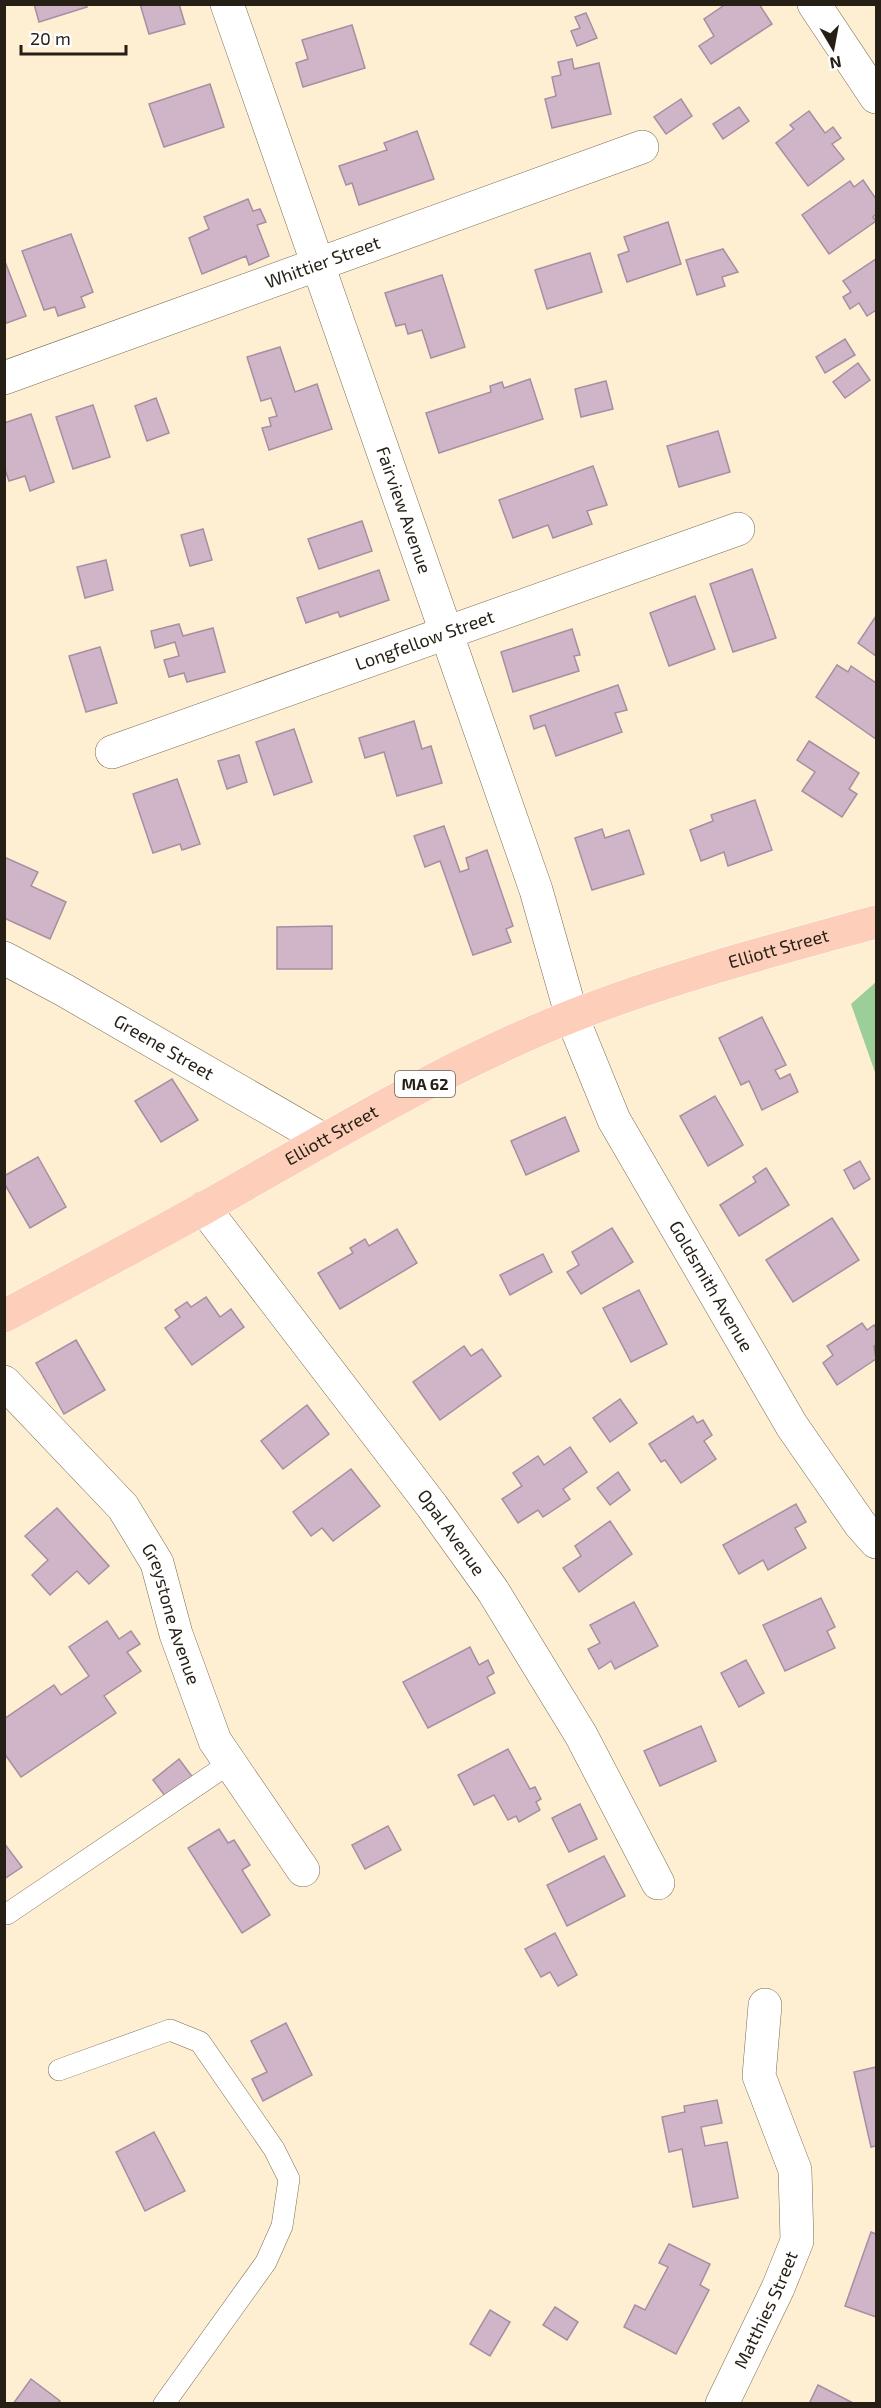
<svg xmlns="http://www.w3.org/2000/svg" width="881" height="2408" font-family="'Exo 2',sans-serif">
  <rect width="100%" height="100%" fill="#feefd2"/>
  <!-- green -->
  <path fill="#9cce99" d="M876,982V1075L851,1004Z"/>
  <!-- building -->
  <g fill="#d0b5c9" stroke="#a88ea2" stroke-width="1.5">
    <path d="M34,4H86L87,7L39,22Z"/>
    <path d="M140,4H179L185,24L149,34Z"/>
    <path d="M726,4H759L772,24L711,64L699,46L714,36L704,19Z"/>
    <path d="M586,13L597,38L577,46L571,31L580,28L575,17Z"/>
    <path d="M352,25L365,68L303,87L296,63L308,59L302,40Z"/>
    <path d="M572,59L574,69L599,63L611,114L552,128L545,99L556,96L552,77L561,75L558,62Z"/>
    <path d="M210,84L224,127L164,147L149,104Z"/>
    <path d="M681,99L692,116L666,134L654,117Z"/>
    <path d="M739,107L749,121L723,139L713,124Z"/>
    <path d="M809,111L825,133L833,127L841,138L832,144L844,159L808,186L776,143L794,129L790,125Z"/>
    <path d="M417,131L434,179L359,205L352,183L346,185L339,166L387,150L384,143Z"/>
    <path d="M863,180L876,199V214L873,217L876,221L829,254L802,215L850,181L854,187Z"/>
    <path d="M248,199L253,211L260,209L266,222L257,225L269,256L249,265L246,256L202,274L189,238L209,229L204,217Z"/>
    <path d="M668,222L681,264L627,282L618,255L629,251L624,237Z"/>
    <path d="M71,234L93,292L81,297L85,307L58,316L55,307L44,310L22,251Z"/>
    <path d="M723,249L738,272L722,277L725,286L697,295L686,260Z"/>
    <path d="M590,253L602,292L547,309L535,270Z"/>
    <path d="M4,259L26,316L4,324Z"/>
    <path d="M876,259V310L867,316L859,303L850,309L843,297L851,292L843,281Z"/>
    <path d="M442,275L465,347L431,358L422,330L408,334L405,324L396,326L385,293Z"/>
    <path d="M845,339L855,355L825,373L816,357Z"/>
    <path d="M280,347L295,392L317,384L332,429L269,450L262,428L271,426L269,418L277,416L271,398L261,401L247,357Z"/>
    <path d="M858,363L870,380L845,398L833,382Z"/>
    <path d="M530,379L543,419L439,453L426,413L491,392L490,386L502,382L504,388Z"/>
    <path d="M606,381L613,409L581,417L575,389Z"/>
    <path d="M156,398L169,433L147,441L135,406Z"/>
    <path d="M93,405L110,457L73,469L56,417Z"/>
    <path d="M31,414L54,482L30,491L25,476L9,481L4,467V423Z"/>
    <path d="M718,431L730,472L679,487L667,446Z"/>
    <path d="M593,466L607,505L587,511L592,524L553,538L548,525L513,538L499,500Z"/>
    <path d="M362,521L372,551L319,569L308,539Z"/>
    <path d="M203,529L212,560L190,566L181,535Z"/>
    <path d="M106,560L113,590L85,598L77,567Z"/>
    <path d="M752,569L776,638L733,652L710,584Z"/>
    <path d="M379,570L389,600L340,617L338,612L306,623L297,598Z"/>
    <path d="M695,596L715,649L669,666L650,613Z"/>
    <path d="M876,616V656L858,643Z"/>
    <path d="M179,624L183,636L213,628L225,672L187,682L184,673L169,677L164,660L179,656L175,642L155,648L151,631Z"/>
    <path d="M572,629L580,655L574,656L579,671L513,692L501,652Z"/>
    <path d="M100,647L117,703L86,712L69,656Z"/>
    <path d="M837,665L848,672L851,666L876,683V739L816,697Z"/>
    <path d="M618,685L627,710L615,713L622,732L556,756L545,725L534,729L530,716Z"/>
    <path d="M414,721L422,749L431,746L442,783L397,796L384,752L365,758L359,738Z"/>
    <path d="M294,729L312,782L274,795L256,742Z"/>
    <path d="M809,741L859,773L849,789L857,794L842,817L802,791L815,772L797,760Z"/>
    <path d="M239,755L247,782L227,789L218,761Z"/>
    <path d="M177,779L200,844L182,850L180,844L153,853L133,794Z"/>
    <path d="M755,800L772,850L728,866L724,852L701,861L690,830L713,821L711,815Z"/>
    <path d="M444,826L460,872L469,869L466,858L487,850L513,926L506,929L511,942L473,955L440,861L425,867L414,836Z"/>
    <path d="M602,829L605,838L629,830L644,874L592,890L575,838Z"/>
    <path d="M4,857L38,872L31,886L66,902L50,939L4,918Z"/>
    <path d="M332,926V969H277V927Z"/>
    <path d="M762,1017L786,1065L775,1070L780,1079L790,1074L798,1092L762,1110L749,1081L741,1085L719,1038Z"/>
    <path d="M172,1079L198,1120L161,1142L135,1101Z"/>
    <path d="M715,1096L743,1145L708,1166L680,1116Z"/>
    <path d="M565,1117L579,1151L526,1175L511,1141Z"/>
    <path d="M38,1157L66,1207L30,1228L4,1183V1176Z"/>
    <path d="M860,1161L870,1179L854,1189L844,1170Z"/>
    <path d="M766,1168L789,1205L739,1236L720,1205L756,1182L753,1177Z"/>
    <path d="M832,1218L859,1260L793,1302L766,1260Z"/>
    <path d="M612,1228L633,1262L581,1294L567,1272L579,1265L572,1252Z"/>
    <path d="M397,1229L417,1263L340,1309L318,1273L353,1253L350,1248L365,1239L369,1246Z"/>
    <path d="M543,1254L552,1272L510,1295L500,1275Z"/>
    <path d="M639,1290L667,1344L631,1362L603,1308Z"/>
    <path d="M206,1297L220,1317L231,1309L244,1327L192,1365L165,1328L180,1317L175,1310L187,1302L191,1307Z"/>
    <path d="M862,1323L867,1330L874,1325L876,1328V1345L874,1346L876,1359L837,1385L823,1363L833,1355L827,1346Z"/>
    <path d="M76,1340L105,1390L64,1414L36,1363Z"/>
    <path d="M464,1346L471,1356L482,1349L501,1376L440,1420L413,1382Z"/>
    <path d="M620,1399L637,1423L610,1442L593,1418Z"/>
    <path d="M307,1405L329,1434L283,1469L261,1441Z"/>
    <path d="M693,1416L697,1423L703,1420L712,1435L704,1441L716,1459L681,1483L665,1460L661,1462L649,1444Z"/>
    <path d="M570,1447L587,1472L563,1489L570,1499L543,1517L538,1510L518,1523L502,1499L522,1486L513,1473L538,1456L544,1465Z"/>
    <path d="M351,1469L380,1506L333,1541L322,1528L311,1536L293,1512Z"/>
    <path d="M618,1472L630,1490L610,1505L597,1488Z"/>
    <path d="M796,1504L806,1522L795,1528L806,1548L768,1570L763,1560L739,1574L723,1545Z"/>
    <path d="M57,1508L109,1566L89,1584L77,1571L50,1595L32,1575L48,1560L25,1536Z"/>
    <path d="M610,1521L632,1554L579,1592L563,1568L581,1556L575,1546Z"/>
    <path d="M821,1598L835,1627L827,1631L835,1648L785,1671L763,1625Z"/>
    <path d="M634,1602L658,1646L615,1669L611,1661L599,1669L588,1649L600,1643L590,1625Z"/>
    <path d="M107,1621L119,1639L131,1631L140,1644L127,1652L141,1671L104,1696L116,1713L21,1777L4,1753V1719L54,1685L61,1695L89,1676L69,1647Z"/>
    <path d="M470,1647L479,1665L488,1660L494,1673L487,1677L495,1693L428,1728L403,1682Z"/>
    <path d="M746,1660L764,1693L739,1707L721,1673Z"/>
    <path d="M701,1726L716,1761L660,1786L644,1751Z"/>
    <path d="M508,1749L530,1789L535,1787L541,1799L536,1802L540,1810L519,1822L516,1816L508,1820L494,1795L474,1805L458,1775Z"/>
    <path d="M179,1759L194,1779L168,1800L153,1780Z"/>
    <path d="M580,1804L597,1839L569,1852L552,1818Z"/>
    <path d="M388,1826L401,1850L365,1869L352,1845Z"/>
    <path d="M219,1829L228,1843L234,1840L250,1865L242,1870L270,1915L242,1933L188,1848Z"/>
    <path d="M4,1843L22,1867L4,1879Z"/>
    <path d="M604,1856L625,1896L567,1926L547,1885Z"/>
    <path d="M555,1933L577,1975L558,1986L550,1972L541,1977L525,1949Z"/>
    <path d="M286,2023L312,2075L263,2101L252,2079L267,2072L251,2041Z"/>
    <path d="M876,2067V2146L871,2147L854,2072Z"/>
    <path d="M717,2100L722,2123L701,2127L705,2146L727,2142L738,2198L693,2207L682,2149L669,2152L662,2117L685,2112L684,2106Z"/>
    <path d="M154,2132L185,2191L145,2211L116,2152Z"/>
    <path d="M871,2232L876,2234V2317L845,2306Z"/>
    <path d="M669,2244L710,2264L700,2285L709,2290L676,2354L624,2327L635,2305L645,2310L668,2267L659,2263Z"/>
    <path d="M555,2307L578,2322L567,2340L543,2325Z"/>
    <path d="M490,2310L510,2322L490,2356L470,2344Z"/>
    <path d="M31,2379L60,2401L58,2404H13Z"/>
    <path d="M818,2385L855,2404H809Z"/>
  </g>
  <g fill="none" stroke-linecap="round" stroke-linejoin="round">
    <defs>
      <g id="lane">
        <path d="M7,1914L230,1763"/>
        <path d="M59,2070L170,2030L200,2042L274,2149L289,2179L282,2226L266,2262L164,2404"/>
      </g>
      <g id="street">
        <path id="s1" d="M227,4L536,890L572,1017L614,1120L792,1426L860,1524L876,1542"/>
        <path d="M814,4L876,97"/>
        <path id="s2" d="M4,378L642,147"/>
        <path id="s3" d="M112,752L738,529"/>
        <path id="s4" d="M4,958L64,990L322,1139"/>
        <path id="s5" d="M204,1208L432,1506L493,1591L581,1735L658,1883"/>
        <path id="s6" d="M4,1382L123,1507L157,1563L176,1634L215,1741L303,1870"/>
        <path id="s7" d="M722,2404L778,2288L797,2241L795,2170L759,2076L765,2005"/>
      </g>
      <g id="primary">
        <path id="s8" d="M4,1316C71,1280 138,1245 204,1208C325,1140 443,1067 572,1016C671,977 774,950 876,922"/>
      </g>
    </defs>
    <!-- lane casing -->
    <use href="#lane" stroke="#786b52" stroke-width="22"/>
    <!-- street casing -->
    <use href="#street" stroke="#786b52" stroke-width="34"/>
    <!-- primary casing -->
    <use href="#primary" stroke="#fff" stroke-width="34"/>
    <!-- lane -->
    <use href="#lane" stroke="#fff" stroke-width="21"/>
    <!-- street -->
    <use href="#street" stroke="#fff" stroke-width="33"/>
    <!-- primary -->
    <use href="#primary" stroke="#fdceb9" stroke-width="33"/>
  </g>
  <g text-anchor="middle" stroke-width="4.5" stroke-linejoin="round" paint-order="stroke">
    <!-- shield labels -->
    <rect fill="#fefefe" stroke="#66625b" stroke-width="1.5" x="395" y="1071" width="60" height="26" rx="4.5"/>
    <g font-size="16" font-weight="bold" fill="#251f15">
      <text x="425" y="1090">MA 62</text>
    </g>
    <!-- street labels -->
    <g font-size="18" fill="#251f15" stroke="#fefefe">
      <text dy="6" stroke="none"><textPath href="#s2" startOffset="339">Whittier Street</textPath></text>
      <text dy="6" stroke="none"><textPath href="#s1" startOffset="536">Fairview Avenue</textPath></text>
      <text dy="6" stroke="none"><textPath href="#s3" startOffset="332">Longfellow Street</textPath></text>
      <text dy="6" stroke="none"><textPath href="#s8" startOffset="860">Elliott Street</textPath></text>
      <text dy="6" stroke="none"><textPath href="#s4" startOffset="183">Greene Street</textPath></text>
      <text dy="6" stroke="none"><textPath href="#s8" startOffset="374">Elliott Street</textPath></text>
      <text dy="6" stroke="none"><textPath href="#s1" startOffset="1374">Goldsmith Avenue</textPath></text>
      <text dy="6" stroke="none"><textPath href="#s5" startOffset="408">Opal Avenue</textPath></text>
      <text dy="6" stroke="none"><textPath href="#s6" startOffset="291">Greystone Avenue</textPath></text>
      <text dy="6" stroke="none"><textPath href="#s7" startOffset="104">Matthies Street</textPath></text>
    </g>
  </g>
  <!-- border -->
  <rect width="881" height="2408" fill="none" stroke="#251f15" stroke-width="12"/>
  <!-- north arrow -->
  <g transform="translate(833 48) rotate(170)" stroke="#fefefe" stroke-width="4.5" paint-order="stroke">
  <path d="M0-4.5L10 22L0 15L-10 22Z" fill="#251f15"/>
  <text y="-9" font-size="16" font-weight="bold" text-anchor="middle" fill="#251f15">N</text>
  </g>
  <!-- scale -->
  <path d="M21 45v9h105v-9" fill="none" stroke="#251f15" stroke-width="3"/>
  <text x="30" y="45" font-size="18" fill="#251f15" stroke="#fefefe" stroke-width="4.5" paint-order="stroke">20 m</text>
</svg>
